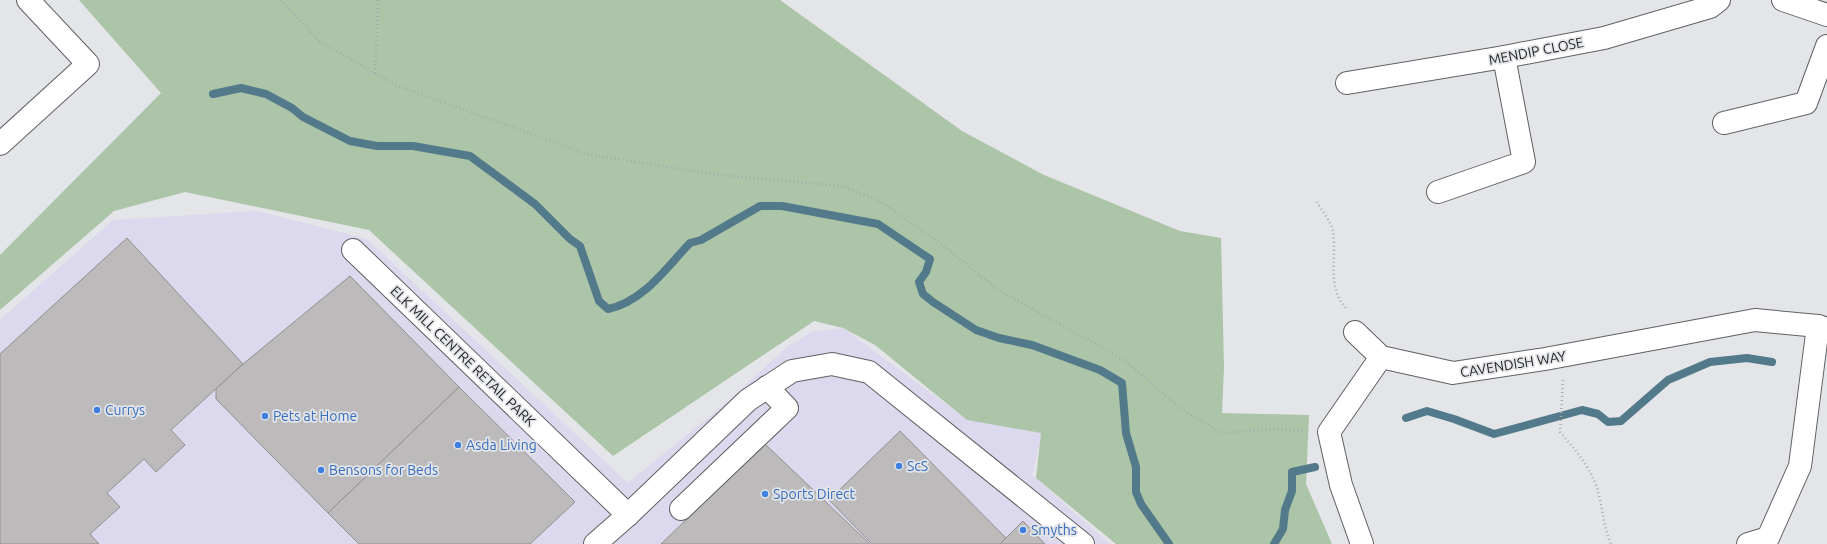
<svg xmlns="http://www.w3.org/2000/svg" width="1827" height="544" font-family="Ubuntu,sans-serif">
  <rect width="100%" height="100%" fill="#e3e5e8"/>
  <!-- commercial -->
  <path fill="#dcd8ed" d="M258,211L367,239L628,483L721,407L787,347L812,332L843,328L967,420L1042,433L1032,475L1110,544H0V320L113,220Z"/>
  <!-- green -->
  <path fill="#acc4a7" d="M79,0H780L962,131L1044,175L1180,231L1221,238L1224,367L1222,413L1309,415L1306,484L1332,544H1116L1036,478L1041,433L967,420L875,345L843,328L814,321L613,456L369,230L185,192L114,211L0,310V255L161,93Z"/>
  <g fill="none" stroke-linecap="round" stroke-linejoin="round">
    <!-- stream -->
    <g stroke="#527a8a" stroke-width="8">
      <path d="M213,94L241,88L266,94L292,108L303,117L350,141L377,146H413L470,156L535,204L570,239L580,246L599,301L608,309C643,302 666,268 690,243L701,240L760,206H782L878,224L930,259L926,272L919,282L923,294L933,302L976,330L999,338L1032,345L1100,370L1122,383L1126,433L1136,467V492L1141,504L1169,544"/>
      <path d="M1406,418L1427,411L1454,419L1494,434L1582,410L1598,414L1608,422L1621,421L1668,380L1710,362L1747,358L1772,362"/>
      <path d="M1274,544L1283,529L1285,510L1292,491V472L1315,467"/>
    </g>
  </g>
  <!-- building -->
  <g fill="#bdbabb" stroke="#928f90">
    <path d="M127,238L243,364L171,430L185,445L156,472L144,459L107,493L120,507L90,534L99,544H0V354Z"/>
    <path d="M350,276L459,387L328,513L216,399V389L243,364Z"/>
    <path d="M459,387L575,502L530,544H359L328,513Z"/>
    <path d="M900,431L1006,538L1000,544H872L829,500Z"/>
    <path d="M765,444L870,544H661Z"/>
    <path d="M1023,521L1045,544H1000Z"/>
  </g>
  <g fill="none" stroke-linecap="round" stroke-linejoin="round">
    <defs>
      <g id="minor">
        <path d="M1783,0L1827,15"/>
        <path d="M1347,83L1504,57L1604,38L1710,7L1719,0"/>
        <path d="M1724,123L1806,103L1827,46"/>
        <path d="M0,144L88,64L28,0"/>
        <path d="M1438,192L1524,162L1504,57"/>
        <path d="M353,250L628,515L595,544"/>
        <path d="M1355,332L1381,357"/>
        <path d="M681,509L787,408L767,387"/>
        <path d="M628,515L748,400L792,371L832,364L869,372L1083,544"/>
        <path d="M1362,544L1341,485L1329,432L1381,357L1453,373L1545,359L1755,320L1818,326L1827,329"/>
        <path d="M1748,544L1768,538L1800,466L1818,326"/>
      </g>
    </defs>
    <!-- minor casing -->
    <use href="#minor" stroke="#5f6163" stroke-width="24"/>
    <!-- path -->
    <g stroke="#a8aaac" stroke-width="2.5" stroke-dasharray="1 3" stroke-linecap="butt">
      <path d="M281,0L319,41L393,84L587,154L719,175L841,186L880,201L940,243L997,289L1124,360L1183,410L1221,433L1275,429L1305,431"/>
      <path d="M375,73L378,0"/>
      <path d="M1317,202C1321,210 1332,222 1333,232C1337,257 1326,289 1347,309"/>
      <path d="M1563,380L1560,432C1577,452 1593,470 1599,495C1603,512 1604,528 1611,544"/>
    </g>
    <!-- minor -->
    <use href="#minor" stroke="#fff" stroke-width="22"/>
  </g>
  <!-- markers -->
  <g fill="#3f7fe0" stroke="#e3e5e8" stroke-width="1.5">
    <circle cx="97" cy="410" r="4"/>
    <circle cx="265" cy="416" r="4"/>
    <circle cx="458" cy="445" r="4"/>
    <circle cx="899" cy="466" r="4"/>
    <circle cx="321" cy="470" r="4"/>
    <circle cx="765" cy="494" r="4"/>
    <circle cx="1023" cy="530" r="4"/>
  </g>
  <g text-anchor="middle" stroke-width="3.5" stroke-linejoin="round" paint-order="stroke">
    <!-- street labels -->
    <g font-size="14" fill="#252627" stroke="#e3e5e8">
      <text transform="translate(1536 51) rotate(-11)" y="5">MENDIP CLOSE</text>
      <text transform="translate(463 356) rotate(44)" y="5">ELK MILL CENTRE RETAIL PARK</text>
      <text transform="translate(1513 364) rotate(-9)" y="5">CAVENDISH WAY</text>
    </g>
    <!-- shop labels -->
    <g font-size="14" fill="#366cbe" stroke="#e3e5e8" text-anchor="start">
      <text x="105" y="415">Currys</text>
      <text x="273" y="421">Pets at Home</text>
      <text x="466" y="450">Asda Living</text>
      <text x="907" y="471">ScS</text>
      <text x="329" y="475">Bensons for Beds</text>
      <text x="773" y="499">Sports Direct</text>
      <text x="1031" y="535">Smyths</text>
    </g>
  </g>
</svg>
